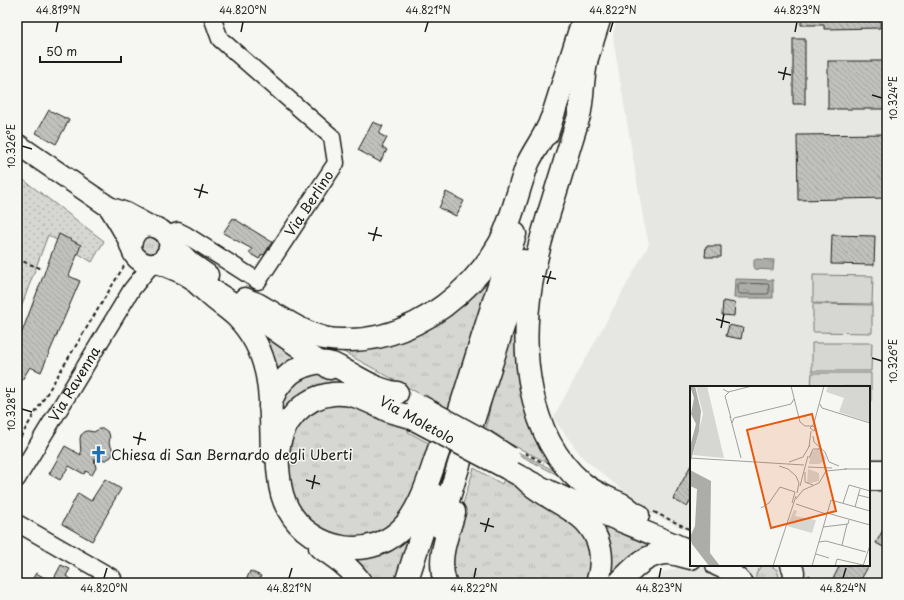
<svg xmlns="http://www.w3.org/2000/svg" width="904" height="600" font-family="'Playpen Sans',sans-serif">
  <defs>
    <pattern id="grass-tufts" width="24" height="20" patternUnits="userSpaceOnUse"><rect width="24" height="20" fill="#d6d6d2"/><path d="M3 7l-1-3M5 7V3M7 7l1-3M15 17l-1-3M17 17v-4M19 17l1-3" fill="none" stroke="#b7b7b4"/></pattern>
    <pattern id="park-dots" width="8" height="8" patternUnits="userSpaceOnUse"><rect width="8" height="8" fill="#d6d6d2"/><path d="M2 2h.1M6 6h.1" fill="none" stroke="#b7b7b4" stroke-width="1.8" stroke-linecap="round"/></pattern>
    <pattern id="water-ripples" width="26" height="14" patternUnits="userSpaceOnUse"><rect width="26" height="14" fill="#acaca9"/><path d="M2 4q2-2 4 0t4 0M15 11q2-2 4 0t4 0" fill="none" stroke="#939391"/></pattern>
    <pattern id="building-back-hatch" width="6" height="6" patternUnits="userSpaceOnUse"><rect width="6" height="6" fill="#c0c0bd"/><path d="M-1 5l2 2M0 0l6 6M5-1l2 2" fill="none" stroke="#a4a4a2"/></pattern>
  </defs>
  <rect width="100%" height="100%" fill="#f6f6f2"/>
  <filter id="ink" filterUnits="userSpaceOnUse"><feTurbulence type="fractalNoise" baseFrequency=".025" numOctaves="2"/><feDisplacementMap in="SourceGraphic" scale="8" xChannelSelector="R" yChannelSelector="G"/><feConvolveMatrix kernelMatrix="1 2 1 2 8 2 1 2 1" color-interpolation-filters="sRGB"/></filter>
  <g filter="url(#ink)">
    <!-- built -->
    <path fill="#e6e6e2" d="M618,17H887V583H646L664,572L691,564V565H869V387H691V532L652,514L583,458L553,418L649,244L644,223L614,44L613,33Z"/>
    <!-- grass -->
    <g fill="url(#grass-tufts)" stroke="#797977">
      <circle cx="150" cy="245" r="8"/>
      <path d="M495,262L448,411L420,396V394L329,344L372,343Z"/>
      <path d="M520,301L556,467L485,431L492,399Z"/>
      <path d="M250,319L302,355L286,362L273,379Z"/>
      <path d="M320,369L349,386L290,411L276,415L282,389Z"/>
      <path d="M346,399L409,428L408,432L434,446L406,517L358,544L302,521L283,463L301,415Z"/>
      <path d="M512,449L557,472L569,481L512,451Z"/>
      <path d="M474,468L502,484L504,479L560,509L592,541L591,583H450L451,543Z"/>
      <path d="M593,519L664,546L603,583Z"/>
      <path d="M410,534L395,583H367L349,558Z"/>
      <path d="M764,565H770L777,570L779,577L778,583H757C754,575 757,569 764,565Z"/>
    </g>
    <!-- park -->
    <path fill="url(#park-dots)" stroke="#797977" d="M17,175L104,241L92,262L48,235L17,318Z"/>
    <!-- pitch -->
    <g fill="#d6d6d2" stroke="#797977">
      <path d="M813,275L873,276L872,304L813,303Z"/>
      <path d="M813,304L872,305V333L813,332Z"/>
      <path d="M812,343H872L871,371H812Z"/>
      <path d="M812,373H871V401H869V387H811Z"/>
    </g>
    <!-- water -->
    <g fill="url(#water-ripples)" stroke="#727271">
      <path d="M754,259L774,260L773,270L754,269Z"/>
      <path d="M735,279L773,280V298H734Z"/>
    </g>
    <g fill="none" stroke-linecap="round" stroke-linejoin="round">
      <!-- shore -->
      <path stroke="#565654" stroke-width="1" d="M740,283L768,284L769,286V293L767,294H740L738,292V285Z"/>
    </g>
    <!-- building -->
    <g fill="url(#building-back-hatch)" stroke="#1c1c1c">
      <path d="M801,17H880V28L824,29V25H801Z"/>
      <rect x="793" y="39" width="12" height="65"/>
      <rect x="828" y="61" width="59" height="48"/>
      <path d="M49,110L69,120L56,144L36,133Z"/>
      <path d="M373,122L383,126L379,134L387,138L382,147L387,150L380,162L358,150Z"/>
      <path d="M887,134V198L798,200L797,135Z"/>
      <path d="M446,192L464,201L456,216L439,208Z"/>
      <path d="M233,218L272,242L264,255L262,254L259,259L249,253L252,249L223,233Z"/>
      <path d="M59,234L81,245L69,276L80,281L41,372L30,367L17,388V340L22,332Z"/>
      <path d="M832,235L875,236L874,265L831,264Z"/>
      <path d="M706,246H721V257H705Z"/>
      <path d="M723,301L735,303L734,316L722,315Z"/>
      <path d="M729,325L743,328L741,339L726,336Z"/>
      <path d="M99,429H104L109,433L110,438L109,443L112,448L113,454L111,457L106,460L94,459L96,468L92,475L86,471L84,474L69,466L60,480L49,474L65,446L81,455L80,439L81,435L86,431H89L94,432Z"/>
      <path d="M691,465V500L687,507L673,499Z"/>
      <path d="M105,479L121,489L108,511H109L92,541L62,524L78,493L91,501Z"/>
      <path d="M887,522V549L876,543Z"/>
      <path d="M61,565L70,569L66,576L78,583H30L36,573L52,582Z"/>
      <path d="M840,565H869L859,583H831Z"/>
      <path d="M250,571L261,576L258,583H245Z"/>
    </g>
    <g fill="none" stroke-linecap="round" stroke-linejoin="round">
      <defs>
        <g id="minor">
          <path id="s1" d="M166,235L178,231L186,235L258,281L336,163L332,137L220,39L212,17"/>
          <path d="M869,468H887"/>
          <path id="s2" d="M17,479L132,289L152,264"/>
          <path d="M869,482H887"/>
          <path d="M17,523L113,578L110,583"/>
        </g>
        <g id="major">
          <path d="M17,144L109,207L126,213L150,226"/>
          <path d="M109,207C116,218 122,228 128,239C130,244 132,253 135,256C138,260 143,263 148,264C154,265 160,263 164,258C186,232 135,208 131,247"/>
          <path d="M169,241L191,263L208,275"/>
          <path d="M158,263L184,274L202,285L212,289L270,327L330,369"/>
          <path d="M507,469C566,502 630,524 691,551"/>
          <path d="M716,565C726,569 735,574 742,583"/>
          <path d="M791,565L794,572L793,583"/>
        </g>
        <g id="highway">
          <path d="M586,63C582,81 583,98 579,116C570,144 562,172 553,200C544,228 536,256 531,285C520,351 527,435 581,482C593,493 608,498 623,505C628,508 632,513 638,515"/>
          <path d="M581,77L600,17"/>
          <path d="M547,134L584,17"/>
          <path d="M197,283C201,286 204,290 208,293C217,302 228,308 237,317C275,356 270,403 272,453"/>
          <path d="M245,299C250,302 257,303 262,307C282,318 301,332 324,338C331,340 340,340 348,340C396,340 439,315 471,282C482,270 492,257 500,243C513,217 518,189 528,163C535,148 546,135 551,120"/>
          <path d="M270,406C273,392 280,382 291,373C302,365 319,360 332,364C338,366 343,370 349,373C364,381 379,391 397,393"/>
          <path d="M408,416C400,414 392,413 385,409C368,401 353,392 333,394C303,397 280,423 278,453C277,461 278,469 279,477C280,488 283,500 288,509C311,552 374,563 406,524C423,502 430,475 439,449"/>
          <path d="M458,416L515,234"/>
          <path d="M472,424L524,261"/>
          <path d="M525,479C531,485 538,490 545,494C569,510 593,517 600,549C602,561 601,572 597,583"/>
          <path d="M440,527L460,461"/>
          <path d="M320,547C335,557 350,567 361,583"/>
          <path d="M406,583L434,495"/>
          <path d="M445,583C437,557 447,537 454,512"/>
          <path d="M619,583C633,568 648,552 669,553C677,554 684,556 691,558"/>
        </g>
      </defs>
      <!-- minor casing -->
      <use href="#minor" stroke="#1c1c1c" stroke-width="19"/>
      <!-- major casing -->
      <use href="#major" stroke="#1c1c1c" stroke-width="23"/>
      <!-- highway casing -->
      <use href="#highway" stroke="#1c1c1c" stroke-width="25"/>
      <!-- path -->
      <g stroke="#1c1c1c" stroke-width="2" stroke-dasharray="4 3" stroke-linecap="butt">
        <path d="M17,259L42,269"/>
        <path d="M17,443L124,266"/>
        <path d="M525,453L544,463"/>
        <path d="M654,512L691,530"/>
        <path d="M809,575L812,583"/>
      </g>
      <!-- minor -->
      <use href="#minor" stroke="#f6f6f2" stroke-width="16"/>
      <!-- major -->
      <use href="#major" stroke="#f6f6f2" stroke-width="20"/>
      <!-- highway -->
      <use href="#highway" stroke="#f6f6f2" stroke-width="22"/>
      <defs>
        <g id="major-bridge">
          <path d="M418,404L484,440L510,457"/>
          <path d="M412,419L507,469"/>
        </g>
      </defs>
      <!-- major-bridge casing -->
      <use href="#major-bridge" stroke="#1c1c1c" stroke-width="23" stroke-linecap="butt"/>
      <!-- major-bridge -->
      <use href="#major-bridge" stroke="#f6f6f2" stroke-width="20"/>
    </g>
  </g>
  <!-- ticks -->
  <path fill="none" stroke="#1c1c1c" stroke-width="1.5" d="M56,32L58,22M241,32L243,22M425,32L428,22M610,32L613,22M795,32L797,22M778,72L791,75M783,80L786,67M872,95L882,98M22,146L32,149M194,189L208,193M199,198L203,184M368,233L382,236M373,241L377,227M542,276L556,279M547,284L551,271M716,319L730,323M721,328L724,314M872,358L882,361M22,409L32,412M133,437L146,440M138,445L141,432M306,480L320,484M312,489L315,475M480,523L494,527M485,532L489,518M104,578L107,568M289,578L292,568M474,578L476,568M659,578L661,568M843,578L846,568"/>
  <!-- icons -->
  <defs>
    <symbol id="church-bare" viewBox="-9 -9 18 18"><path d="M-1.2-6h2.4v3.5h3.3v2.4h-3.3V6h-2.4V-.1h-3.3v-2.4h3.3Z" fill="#1f6fb2" stroke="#f6f6f2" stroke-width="2.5" paint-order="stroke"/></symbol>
  </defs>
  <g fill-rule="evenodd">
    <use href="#church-bare" x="86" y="442" width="25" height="25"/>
  </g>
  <g text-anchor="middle" stroke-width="3" stroke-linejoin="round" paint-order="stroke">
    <!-- street labels -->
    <g font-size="14" fill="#1c1c1c" stroke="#f6f6f2">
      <text dy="5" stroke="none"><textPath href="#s1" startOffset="200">Via Berlino</textPath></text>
      <text dy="5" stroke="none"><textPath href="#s2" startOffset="111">Via Ravenna</textPath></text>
      <text transform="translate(417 420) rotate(29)" y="5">Via Moletolo</text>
    </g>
    <!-- poi labels -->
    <g font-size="14" fill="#1c1c1c" stroke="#f6f6f2" text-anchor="start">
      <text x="111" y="460">Chiesa di San Bernardo degli Uberti</text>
    </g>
  </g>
  <!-- overview -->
  <g transform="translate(690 386)">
    <rect width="180" height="180" fill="#f6f6f2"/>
    <path d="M129,62L136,72L135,75L129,78H119L121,66ZM118,83L129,87V95L117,98Z" fill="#d6d6d2"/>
    <path d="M6,0H17L34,72L3,69L13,28Z" fill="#d6d6d2"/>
    <path d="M104,124L107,125L105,130L126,134L122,147L97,140Z" fill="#d6d6d2"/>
    <path d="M138,0H180L179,36L149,26L154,12L136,6Z" fill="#d6d6d2"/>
    <path d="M0,0H5L11,25L9,45L0,78V61L6,38L1,28L4,12ZM0,84L21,95L20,167L30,180H19L2,158L0,151L5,140L7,103L0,100Z" fill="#acaca9"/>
    <path fill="none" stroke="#9f9f9c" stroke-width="1" d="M101,0L110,36L115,40H122M33,3L38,6L62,0M39,6L35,10L41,32M130,18L132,22L180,37M40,30L51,72M42,37L44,32L101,18L104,13M122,40L125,41L124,45L120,42L123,39L124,37L134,0M123,50L124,56L135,66L139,76L149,80M119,61L121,45M0,72L114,79M119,72L123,63H132M99,76L113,71L120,59M89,80L98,83L106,90L109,97L107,107M118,81L142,82M154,83H180M115,86V96L123,99M110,100L118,70M168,109L180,112M106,113L113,104L129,97L136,85L157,83M153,117L159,99L180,105M106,118L136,128M165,121L170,103M71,122L79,117L90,101L105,106L102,117M137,127L180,139M133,141L158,138L159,134M129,156L136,155L176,166M152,159L157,138M126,168L139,172M83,180L106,110M122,180L141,114L180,125M145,180L147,173L173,179M173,180L180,159"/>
    <path fill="#e8590c" fill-opacity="0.15" stroke="#e8590c" stroke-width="2" d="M122,28L146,125L81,142L57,44Z"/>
    <rect width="180" height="180" fill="none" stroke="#1c1c1c" stroke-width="2"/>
  </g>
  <!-- margin -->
  <rect width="904" height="600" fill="none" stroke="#f6f6f2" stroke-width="44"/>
  <!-- scale -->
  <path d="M40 56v6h81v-6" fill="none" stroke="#1c1c1c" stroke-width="2"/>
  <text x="46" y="56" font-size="12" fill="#1c1c1c" stroke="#f6f6f2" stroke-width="3" paint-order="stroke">50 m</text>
  <rect x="22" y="22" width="860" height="556" fill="none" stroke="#1c1c1c" stroke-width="1.5"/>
  <g font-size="10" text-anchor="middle" fill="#1c1c1c">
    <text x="58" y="14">44.819°N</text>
    <text x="243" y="14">44.820°N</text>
    <text x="428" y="14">44.821°N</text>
    <text x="613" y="14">44.822°N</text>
    <text x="797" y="14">44.823°N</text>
    <text transform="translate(893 98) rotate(-90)" y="4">10.324°E</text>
    <text transform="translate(11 146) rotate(-90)" y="4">10.326°E</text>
    <text transform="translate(893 361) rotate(-90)" y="4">10.326°E</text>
    <text transform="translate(11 409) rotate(-90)" y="4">10.328°E</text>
    <text x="104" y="592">44.820°N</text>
    <text x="289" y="592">44.821°N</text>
    <text x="474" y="592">44.822°N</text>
    <text x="659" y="592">44.823°N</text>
    <text x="843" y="592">44.824°N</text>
  </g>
</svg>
